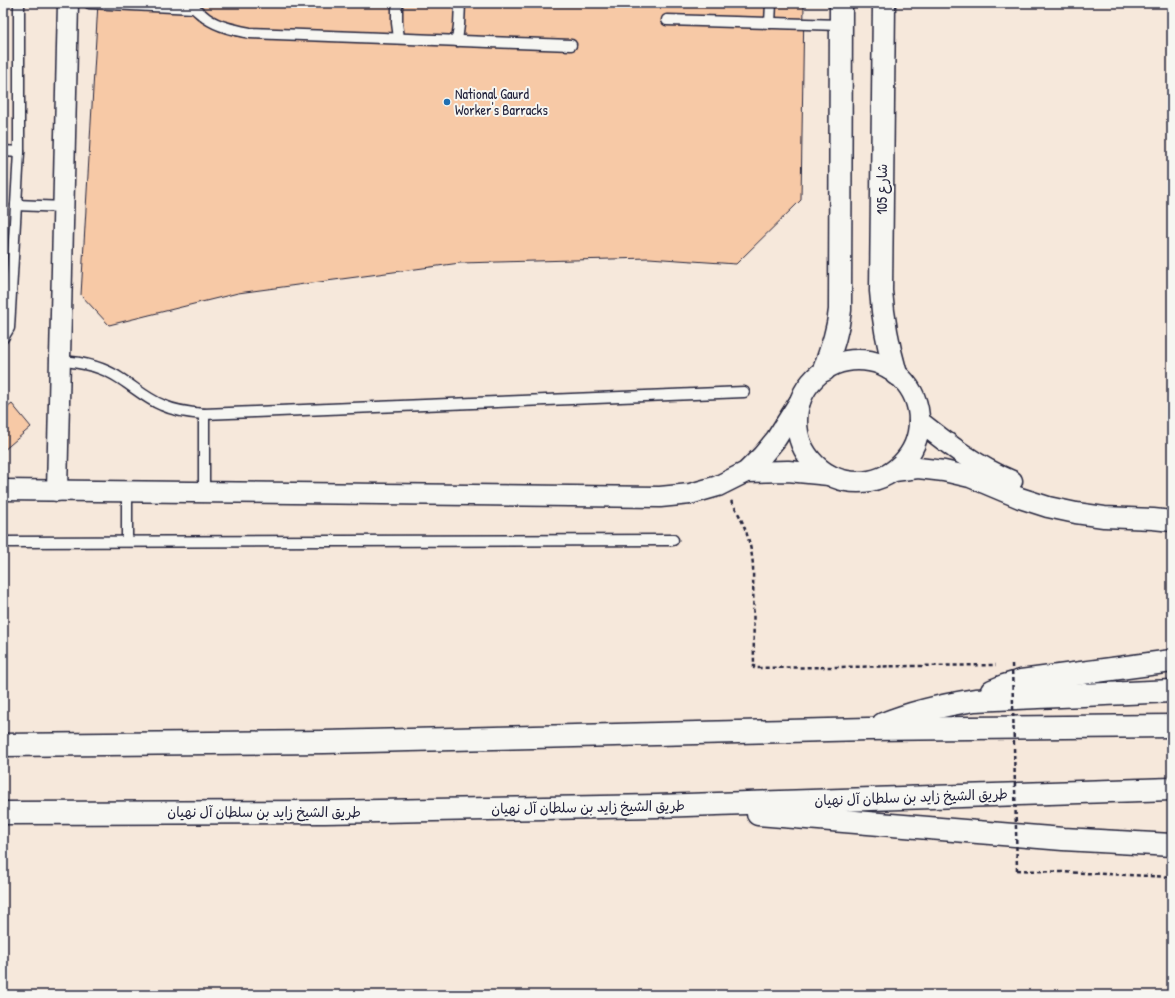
<svg xmlns="http://www.w3.org/2000/svg" width="1175" height="998" font-family="'Patrick Hand','Playpen Sans Arabic',sans-serif">
  <rect width="100%" height="100%" fill="#f6e8db"/>
  <filter id="ink" filterUnits="userSpaceOnUse"><feTurbulence type="fractalNoise" baseFrequency=".025" numOctaves="2"/><feDisplacementMap in="SourceGraphic" scale="8" xChannelSelector="R" yChannelSelector="G"/><feConvolveMatrix kernelMatrix="1 2 1 2 8 2 1 2 1" color-interpolation-filters="sRGB"/></filter>
  <g filter="url(#ink)">
    <!-- building -->
    <g fill="#f7c9a6" stroke="#22223b">
      <path d="M98,3H804L801,200L736,264L649,258L460,263L238,293L109,325L81,295Z"/>
      <path d="M12,404L31,427L3,451V411Z"/>
    </g>
    <g fill="none" stroke-linecap="round" stroke-linejoin="round">
      <defs>
        <g id="lane">
          <path d="M89,3L194,8C198,11 202,15 206,18C219,27 235,30 250,33L571,45"/>
          <path d="M397,3V23L399,38"/>
          <path d="M667,20L840,25"/>
          <path d="M770,23L771,3"/>
          <path d="M457,41L459,25L460,3"/>
          <path d="M3,151L19,152"/>
          <path d="M16,205L64,207"/>
          <path d="M3,338L9,328L19,152V3"/>
          <path d="M60,361C82,362 102,366 121,379C135,388 147,399 162,405C175,411 190,413 204,414L744,392"/>
          <path d="M204,414V493"/>
          <path d="M127,541V492"/>
          <path d="M3,542L673,540"/>
        </g>
        <g id="street">
          <circle cx="858" cy="421" r="61"/>
          <path d="M919,421C948,444 977,467 1012,481"/>
          <path d="M894,471L918,468L944,471L970,477L1020,498L1048,507L1076,513L1104,517L1153,519L1172,521"/>
          <path d="M746,472L788,471L829,475"/>
          <path d="M3,490L660,497L690,494L718,486L746,472L762,456L776,439L800,401"/>
          <path d="M57,491L68,3"/>
        </g>
        <g id="secondary">
          <path d="M884,3L881,291C883,319 888,346 896,374"/>
          <path d="M824,370C831,350 838,332 840,310L841,3"/>
        </g>
        <g id="highway">
          <path d="M992,691L1004,686L1021,681L1172,661"/>
          <path d="M883,724C912,712 943,705 975,700L1172,691"/>
          <path d="M3,745L325,742L868,729L1172,726"/>
          <path d="M3,813L325,812L657,806L1172,789"/>
          <path d="M758,814L1063,839L1172,845"/>
        </g>
      </defs>
      <!-- lane casing -->
      <use href="#lane" stroke="#22223b" stroke-width="13"/>
      <!-- street casing -->
      <use href="#street" stroke="#22223b" stroke-width="23"/>
      <!-- secondary casing -->
      <use href="#secondary" stroke="#22223b" stroke-width="25"/>
      <!-- highway casing -->
      <use href="#highway" stroke="#22223b" stroke-width="25"/>
      <!-- path -->
      <g stroke="#22223b" stroke-width="2.5" stroke-dasharray="4 3" stroke-linecap="butt">
        <path d="M731,501C744,521 751,542 753,565L754,668L996,665"/>
        <path d="M1017,870L1172,877"/>
      </g>
      <!-- lane -->
      <use href="#lane" stroke="#f6f6f2" stroke-width="10"/>
      <!-- street -->
      <use href="#street" stroke="#f6f6f2" stroke-width="20"/>
      <!-- secondary -->
      <use href="#secondary" stroke="#f6f6f2" stroke-width="22"/>
      <!-- highway -->
      <use href="#highway" stroke="#f6f6f2" stroke-width="22"/>
      <!-- path-bridge -->
      <path stroke="#22223b" stroke-width="2.5" stroke-dasharray="4 3" stroke-linecap="butt" d="M1012,664L1017,870"/>
    </g>
  </g>
  <!-- markers -->
  <circle fill="#1f6fb2" stroke="#f6f6f2" stroke-width="1.5" cx="447" cy="102" r="4"/>
  <g text-anchor="middle" stroke-width="4" stroke-linejoin="round" paint-order="stroke">
    <!-- poi labels -->
    <g font-size="14" fill="#22223b" stroke="#f6f6f2" text-anchor="start">
      <text x="455" y="99">National Gaurd<tspan x="455" dy="16">Worker's Barracks</tspan></text>
    </g>
    <!-- street labels -->
    <g font-size="14" fill="#22223b" stroke="#f6f6f2">
      <text transform="translate(882 189) rotate(-90)" y="5">شارع 105</text>
      <text transform="translate(911 797) rotate(-2)" y="5">طريق الشيخ زايد بن سلطان آل نهيان</text>
      <text transform="translate(588 807) rotate(-1)" y="5">طريق الشيخ زايد بن سلطان آل نهيان</text>
      <text x="264" y="817">طريق الشيخ زايد بن سلطان آل نهيان</text>
    </g>
  </g>
  <!-- margin -->
  <rect width="1175" height="998" fill="none" stroke="#f6f6f2" stroke-width="16"/>
  <rect x="8" y="8" width="1159" height="982" fill="none" stroke="#22223b" stroke-width="1.5" filter="url(#ink)"/>
</svg>
